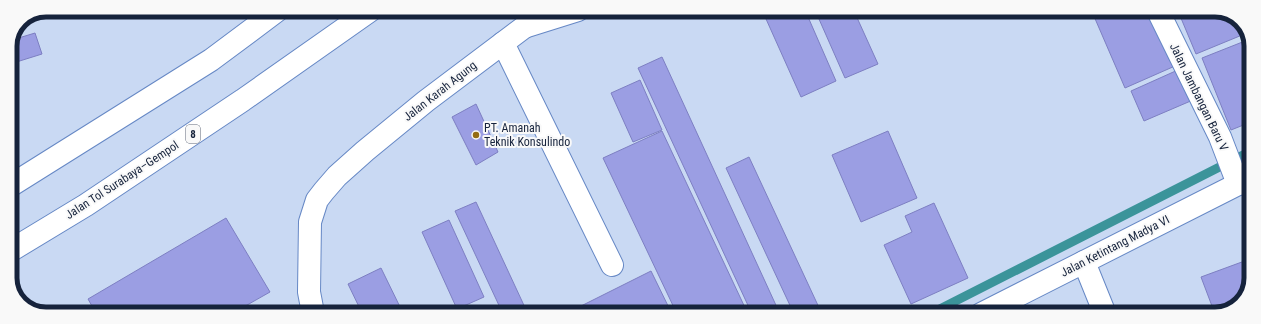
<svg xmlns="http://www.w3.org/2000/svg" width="1261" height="324" font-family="'Roboto Condensed',sans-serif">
  <rect width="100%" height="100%" fill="#c9d9f3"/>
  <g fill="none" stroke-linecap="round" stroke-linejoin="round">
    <!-- stream -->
    <path stroke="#3b949a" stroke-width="9" d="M930,314L1251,151"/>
  </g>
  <!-- building -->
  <g fill="#9b9ee3" stroke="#7d7fc2">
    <path d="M46,10H57L32,22L29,17Z"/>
    <path d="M762,10H805L836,81L801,97Z"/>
    <path d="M815,10L854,11L878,64L845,78Z"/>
    <path d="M1100,11H1151L1175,66L1125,88L1093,14Z"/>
    <path d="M1178,11H1222L1242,22L1247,33L1196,54Z"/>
    <path d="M35,33L42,54L10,64V46L12,40Z"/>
    <path d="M1250,39L1251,42V122L1231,130L1202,58Z"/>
    <path d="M662,57L780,314H752L638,68Z"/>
    <path d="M1180,69L1193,100L1144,121L1131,91Z"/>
    <path d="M640,80L662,130L633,142L611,93Z"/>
    <path d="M476,104L498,152L476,165L452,117Z"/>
    <path d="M662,131L748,314H677L603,158Z"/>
    <path d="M888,131L917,198L861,222L832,155Z"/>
    <path d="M749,157L822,314H794L726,168Z"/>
    <path d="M476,202L528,314H503L455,211Z"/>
    <path d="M934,203L968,278L911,304L884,245L912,232L905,216Z"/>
    <path d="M226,218L270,292L233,313H96L88,299Z"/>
    <path d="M449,220L484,297L457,309L422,232Z"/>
    <path d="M1250,259V285L1239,305L1215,314L1201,277Z"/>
    <path d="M381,268L403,313H362L348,284Z"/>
    <path d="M651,271L672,314H565Z"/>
  </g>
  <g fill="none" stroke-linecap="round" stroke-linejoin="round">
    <defs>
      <g id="street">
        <path d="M1158,11L1220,137L1238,184"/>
        <path d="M527,26L578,10"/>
        <path d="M503,43L612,265"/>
        <path d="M1084,262L1105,314"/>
        <path d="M981,314L1250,178"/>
      </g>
      <path id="secondary" d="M313,313L309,292L310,222L317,200L324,191L337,176L365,151L426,101L547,10"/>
      <g id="highway">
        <path d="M10,186L211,60L278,10"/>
        <path d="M10,251L86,205L243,100L371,10"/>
      </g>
    </defs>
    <!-- street casing -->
    <use href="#street" stroke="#6688c5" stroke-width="24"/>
    <!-- secondary casing -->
    <use href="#secondary" stroke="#6688c5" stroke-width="24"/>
    <!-- highway casing -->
    <use href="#highway" stroke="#6688c5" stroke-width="24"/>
    <!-- street -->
    <use href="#street" stroke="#fff" stroke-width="22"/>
    <!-- secondary -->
    <use href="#secondary" stroke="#fff" stroke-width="22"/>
    <!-- highway -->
    <use href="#highway" stroke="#fff" stroke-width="22"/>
  </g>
  <!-- markers -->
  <circle fill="#946c16" stroke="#f9f9f9" stroke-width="1.5" cx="476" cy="135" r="4"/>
  <g text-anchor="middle" stroke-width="4" stroke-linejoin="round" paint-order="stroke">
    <!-- shield labels -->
    <rect fill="#f9f9f9" stroke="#5a6375" stroke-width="1" x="186" y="125" width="14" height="18" rx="3"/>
    <g font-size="11" font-weight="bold" fill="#16233c">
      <text x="193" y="138">8</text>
    </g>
    <!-- street labels -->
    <g font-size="12" fill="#16233c" stroke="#f9f9f9">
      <text transform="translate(440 91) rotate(-38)" y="4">Jalan Karah Agung</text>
      <text transform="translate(1199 97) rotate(64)" y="4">Jalan Jambangan Baru V</text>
      <text transform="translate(122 180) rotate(-33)" y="4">Jalan Tol Surabaya–Gempol</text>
      <text transform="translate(1115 246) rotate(-27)" y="4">Jalan Ketintang Madya VI</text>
    </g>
    <!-- poi labels -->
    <g font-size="12" fill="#16233c" stroke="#f9f9f9" text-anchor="start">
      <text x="484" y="132">PT. Amanah<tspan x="484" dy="14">Teknik Konsulindo</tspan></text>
    </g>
  </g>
  <!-- crop -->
  <path d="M0 0H1261V324H0ZM46 17H1215A29 29 0 0 1 1244 46V278A29 29 0 0 1 1215 307H46A29 29 0 0 1 17 278V46A29 29 0 0 1 46 17Z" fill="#f9f9f9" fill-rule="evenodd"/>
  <path fill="none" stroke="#16233c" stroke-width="5" d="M46 17H1215A29 29 0 0 1 1244 46V278A29 29 0 0 1 1215 307H46A29 29 0 0 1 17 278V46A29 29 0 0 1 46 17Z"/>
</svg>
